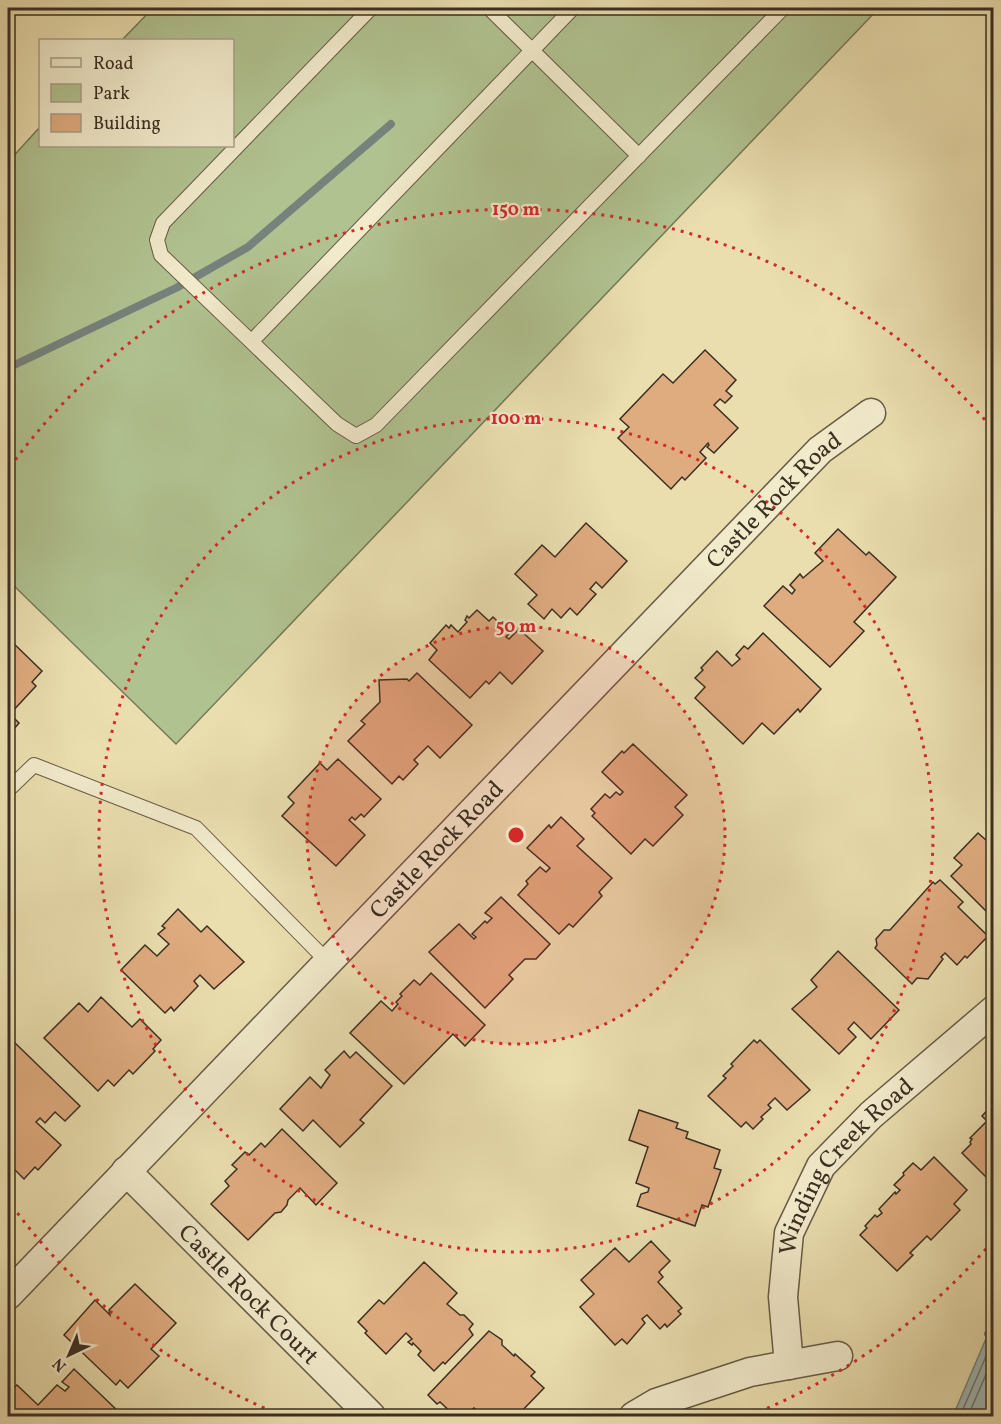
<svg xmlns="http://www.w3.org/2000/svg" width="1001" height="1424" font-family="Vollkorn,serif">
  <rect width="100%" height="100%" fill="#eadeaf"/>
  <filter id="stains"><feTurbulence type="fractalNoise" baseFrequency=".00333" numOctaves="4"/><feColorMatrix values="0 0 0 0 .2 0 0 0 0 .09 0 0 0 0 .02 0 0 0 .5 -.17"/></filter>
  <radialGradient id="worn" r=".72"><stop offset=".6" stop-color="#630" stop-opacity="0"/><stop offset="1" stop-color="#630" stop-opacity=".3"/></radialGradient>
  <!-- green -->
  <path fill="#b0c290" stroke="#76785a" stroke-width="1.5" d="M153,8H879L176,744L8,580V162L40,127V146H232V40H122Z"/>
  <!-- water -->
  <path fill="#9eb9b7" stroke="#76827c" stroke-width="1.5" d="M993,1331V1416H953L988,1334Z"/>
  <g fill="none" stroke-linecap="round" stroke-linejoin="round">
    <!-- shore -->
    <g stroke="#6c746d" stroke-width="1.5">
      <path d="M960,1416L994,1338"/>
      <path d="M968,1416L994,1356"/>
    </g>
    <!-- stream -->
    <g stroke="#76827c" stroke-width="8">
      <path d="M8,368L176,288L248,247L391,124"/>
      <path d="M988,1334L994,1331"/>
    </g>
  </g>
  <!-- building -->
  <g fill="#dfac80" stroke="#3b2f23" stroke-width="1.5">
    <path d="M705,350L736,380L726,391L732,396L725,403L720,399L714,405L738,428L714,453L707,447L709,445L708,443L700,452L706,458L685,480L682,477L671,489L618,438L629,427L620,419L663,374L673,383Z"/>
    <path d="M586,523L627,561L602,588L596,582L590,589L596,594L577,615L570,608L561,618L552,609L544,619L528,604L537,595L515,574L542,545L555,557Z"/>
    <path d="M838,529L866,555L869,552L896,577L854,622L864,631L830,667L764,606L783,586L792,594L795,590L790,585L800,574L803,578L823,561L815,553Z"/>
    <path d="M477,610L489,621L493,617L510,633L506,637L509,639L519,629L543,651L512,684L500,672L489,684L486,681L470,698L429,660L437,650L430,643L446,625L449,628L451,625L458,632L467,622L465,620L467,616L469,618Z"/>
    <path d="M763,633L821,689L800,712L798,709L774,734L762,723L743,744L695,698L705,687L695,678L703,670L701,668L717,651L732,666L740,659L736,655L744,646L748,649Z"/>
    <path d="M8,638L42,671L32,682L36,686L10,714L19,723L8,736Z"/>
    <path d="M417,673L472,725L440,758L428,746L414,760L418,764L403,780L399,776L392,784L348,741L365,724L361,721L380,702L379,680L407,679L409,681Z"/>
    <path d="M633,744L687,795L675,807L683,815L653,846L645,839L631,854L592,816L595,813L591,809L605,794L610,798L616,792L620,795L623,792L602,772L622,751L624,753Z"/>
    <path d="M338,759L381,799L364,817L361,814L355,820L352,817L349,820L365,835L336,866L282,816L294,803L288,797L320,763L327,770Z"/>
    <path d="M561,817L584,839L577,846L612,878L599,892L602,896L573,927L569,924L559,934L518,895L528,884L526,881L540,867L546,872L550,868L527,848L549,825L551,828Z"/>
    <path d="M994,832V912L990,915L951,876L962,865L954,858L978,833L986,840Z"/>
    <path d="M940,880L963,902L958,907L988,936L967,958L965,956L957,965L945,953L941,957L943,959L928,979L917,978L912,984L875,948L877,945L876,939L884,930H890L933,882L935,884Z"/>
    <path d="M501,897L550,944L536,959H525L509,975L513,979L485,1008L429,952L459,924L474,939L476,937L472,934L485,921L487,923L492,918L485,913Z"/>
    <path d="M178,909L201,932L207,926L244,962L214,989L200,975L194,981L198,986L174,1011L171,1007L165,1013L121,970L145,945L157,956L169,944L158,934L165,928L162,926Z"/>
    <path d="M838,951L899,1010L871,1039L854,1022L848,1029L856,1037L839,1054L792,1009L817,987L811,980Z"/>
    <path d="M431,973L485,1025L465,1046L453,1034L404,1084L350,1033L381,1001L392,1011L398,1004L396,1002L402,996L400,994L414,980L420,985Z"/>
    <path d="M101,997L132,1027L140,1019L161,1040L153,1049L155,1051L133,1074L129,1070L114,1086L108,1080L98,1091L44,1038L79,1003L88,1012Z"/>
    <path d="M754,1040L757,1043L760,1040L810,1090L787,1110L775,1098L768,1105L771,1108L761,1117L763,1119L753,1129L746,1122L741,1127L708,1096L726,1078L723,1076L733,1066L731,1064Z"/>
    <path d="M13,1041L80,1106L65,1121L55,1112L45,1123L40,1118L36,1122L61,1145L38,1170L35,1167L24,1179L8,1163V1047Z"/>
    <path d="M344,1051L350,1058L356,1052L392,1086L360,1120L364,1123L340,1147L313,1120L303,1131L280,1109L310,1077L321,1088L330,1075L325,1070Z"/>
    <path d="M994,1103V1175L989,1180L962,1153L971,1144L970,1142L972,1139L970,1138L987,1121L982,1116Z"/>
    <path d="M639,1110L678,1123L676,1128L688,1132L686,1138L720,1150L714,1168L721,1170L708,1207L702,1205L695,1226L637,1206L641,1194L648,1192L649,1188L636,1183L648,1147L629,1140Z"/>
    <path d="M282,1129L337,1183L316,1205L300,1188L288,1200L287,1205L281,1212L275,1213L248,1240L211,1204L229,1186L225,1181L237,1169L232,1165L245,1152L249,1155L261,1143L265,1147Z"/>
    <path d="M934,1157L967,1190L954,1204L960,1210L931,1240L927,1236L910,1253L913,1255L897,1271L860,1235L867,1228L865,1226L875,1215L877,1217L882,1213L879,1209L895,1192L896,1194L900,1190L894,1185L904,1175L903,1173L913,1163L921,1170Z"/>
    <path d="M651,1241L670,1261L659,1272L663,1277L658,1282L682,1308L678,1311L681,1314L667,1327L665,1324L660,1329L647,1315L642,1319L645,1323L627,1344L622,1339L615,1345L580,1307L594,1294L581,1280L615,1248L629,1262Z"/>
    <path d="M424,1262L457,1293L447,1304L460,1315H464L473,1324L469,1329L473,1335L445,1364L443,1362L434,1371L418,1355L421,1351L413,1343L412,1345L408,1342L412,1339L406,1333L386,1354L365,1333L367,1331L358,1322L379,1300L384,1304Z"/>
    <path d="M135,1284L176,1323L151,1349L159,1356L128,1388L120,1380L116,1385L64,1335L95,1300L110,1315L109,1310Z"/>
    <path d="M489,1331L502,1340V1345L514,1356L515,1354L535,1372L531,1376L544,1388L517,1416H483L474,1408L465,1416H455L440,1402L437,1404L428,1395Z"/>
    <path d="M74,1369L120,1413L117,1416H8V1393L17,1385L38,1405L57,1385L65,1391L69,1387L62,1382Z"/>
  </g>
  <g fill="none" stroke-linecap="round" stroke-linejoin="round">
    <defs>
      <g id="service">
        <path d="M371,8L163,223L157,240L161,255L337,424L356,436L376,425L783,8"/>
        <path d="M489,8L639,156"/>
        <path d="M252,341L573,8"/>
        <path d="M8,790L34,765L196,828L327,961"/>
      </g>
      <g id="minor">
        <path id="s1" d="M126,1171L371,1416"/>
        <path id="s2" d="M8,1295L820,450L871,413"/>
        <path id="s3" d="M789,1365L783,1297L789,1233L821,1166L871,1115L994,1010"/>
        <path d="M634,1416L656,1403L750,1372L838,1356"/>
      </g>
    </defs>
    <!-- service casing -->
    <use href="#service" stroke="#675b46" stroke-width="16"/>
    <!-- minor casing -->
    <use href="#minor" stroke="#675b46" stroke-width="31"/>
    <!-- service -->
    <use href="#service" stroke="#f1eacb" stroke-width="14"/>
    <!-- minor -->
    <use href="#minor" stroke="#f1eacb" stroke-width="28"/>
  </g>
  <!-- distance rings -->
  <circle cx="516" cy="835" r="209" fill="#d62828" fill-opacity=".12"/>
  <g fill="none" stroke="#d62828" stroke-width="3" stroke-dasharray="3 6">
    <circle cx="516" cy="835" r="209"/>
    <circle cx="516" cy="835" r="417"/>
    <path d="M992 1242A626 626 0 0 1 751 1415M281 1415A626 626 0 0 1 10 1203M10 467A626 626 0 0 1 992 428"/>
  </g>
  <g text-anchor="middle" stroke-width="4.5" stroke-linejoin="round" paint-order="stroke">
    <!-- street labels -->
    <g font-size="24" fill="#3b2f23" stroke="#f1eacb">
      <text dy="8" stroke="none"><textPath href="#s2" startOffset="1104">Castle Rock Road</textPath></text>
      <text dy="8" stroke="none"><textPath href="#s2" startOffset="618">Castle Rock Road</textPath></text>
      <text dy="8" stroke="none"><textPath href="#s3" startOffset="220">Winding Creek Road</textPath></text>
      <text dy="8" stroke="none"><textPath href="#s1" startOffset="174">Castle Rock Court</textPath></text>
    </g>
  </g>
  <circle cx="516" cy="835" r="9" fill="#d62828" stroke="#f1eacb" stroke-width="3"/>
  <g font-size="18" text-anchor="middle" font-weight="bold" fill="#d62828" stroke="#f1eacb" stroke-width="4.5" stroke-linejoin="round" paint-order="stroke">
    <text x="516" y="215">150 m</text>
    <text x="516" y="424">100 m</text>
    <text x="516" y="632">50 m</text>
  </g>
  <!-- margin -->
  <rect width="1001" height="1424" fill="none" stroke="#eadeaf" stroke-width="30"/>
  <rect x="9" y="9" width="983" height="1406" fill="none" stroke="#3b2f23" stroke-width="3"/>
  <rect x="15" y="15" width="971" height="1394" fill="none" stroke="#3b2f23" stroke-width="1.5"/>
  <!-- legend -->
  <rect x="39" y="39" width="195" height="108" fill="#f1eacb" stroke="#a89f88" stroke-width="1.5"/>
  <rect x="51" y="58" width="30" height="9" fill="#f1eacb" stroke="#a89f88" stroke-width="1.5"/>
  <text x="93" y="69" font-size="18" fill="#3b2f23">Road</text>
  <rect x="51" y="84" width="30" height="18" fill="#b0c290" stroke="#a89f88" stroke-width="1.5"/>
  <text x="93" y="99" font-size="18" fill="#3b2f23">Park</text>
  <rect x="51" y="114" width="30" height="18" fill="#dfac80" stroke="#a89f88" stroke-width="1.5"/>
  <text x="93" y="129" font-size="18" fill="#3b2f23">Building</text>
  <!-- north arrow -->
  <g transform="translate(69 1355) rotate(224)" stroke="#f1eacb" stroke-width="4.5" paint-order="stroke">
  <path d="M0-4.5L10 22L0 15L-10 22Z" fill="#3b2f23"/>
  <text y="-9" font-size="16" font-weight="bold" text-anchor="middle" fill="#3b2f23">N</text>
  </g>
  <rect width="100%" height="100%" filter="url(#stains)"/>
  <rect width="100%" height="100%" fill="url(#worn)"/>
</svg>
